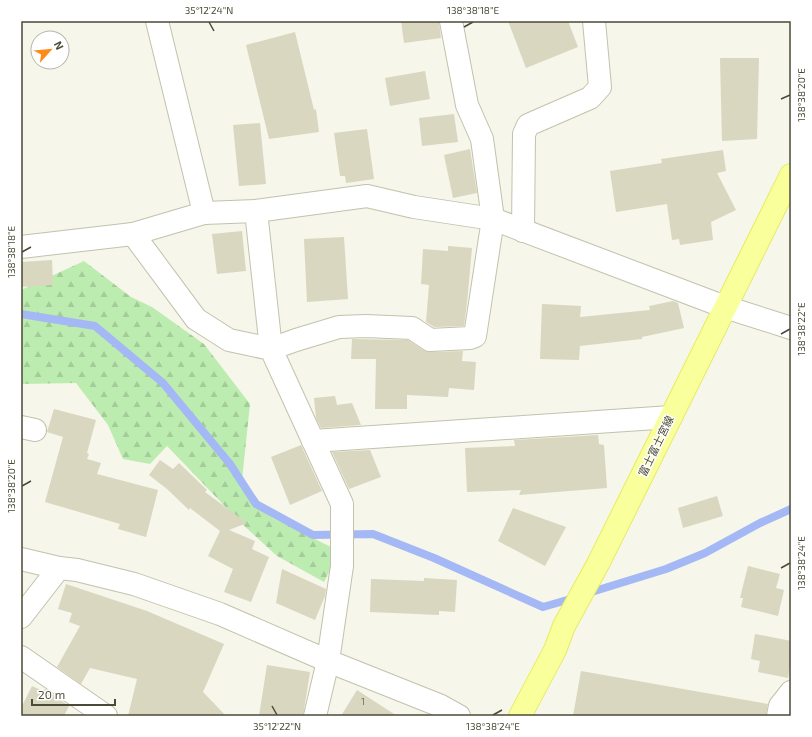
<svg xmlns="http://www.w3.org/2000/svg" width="812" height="737" font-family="'Exo 2','Noto Sans JP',sans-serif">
  <defs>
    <pattern id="forest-firs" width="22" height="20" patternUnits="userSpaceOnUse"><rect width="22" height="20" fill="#bdecb1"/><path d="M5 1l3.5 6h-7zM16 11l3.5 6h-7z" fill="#a4cc99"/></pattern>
  </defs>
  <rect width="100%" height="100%" fill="#f6f6ea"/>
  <!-- forest -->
  <path fill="url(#forest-firs)" d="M84,261L131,297L152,307L204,344L250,404L242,480L273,518L333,548L330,570L324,582L277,556L241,523L167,446L150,464L123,459L108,425L76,383L21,384V290Z"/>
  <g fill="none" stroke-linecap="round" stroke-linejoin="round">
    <!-- stream -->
    <g stroke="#a4b8f5" stroke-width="8">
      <path d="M21,314L95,326L163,383L230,464L256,504L313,535L373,534L434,558L543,607L574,598"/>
      <path d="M585,594L666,569L705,553L760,523L791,509"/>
    </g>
  </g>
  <!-- building -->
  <g fill="#d9d7bf">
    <path d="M401,21H439L441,38L404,43Z"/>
    <path d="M508,21H568L578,47L526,68Z"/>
    <path d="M295,32L314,110L316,109L319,132L269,139L246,45Z"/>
    <path d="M720,58H759L757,139L722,141Z"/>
    <path d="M425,71L430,99L390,106L385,78Z"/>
    <path d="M454,114L458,142L422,146L419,118Z"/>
    <path d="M260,123L266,184L239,186L233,125Z"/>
    <path d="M367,129L374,179L346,183L345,176H340L334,133Z"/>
    <path d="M470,149L477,193L453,198L444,155Z"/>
    <path d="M723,150L726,171L717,173L736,210L711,222L713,240L680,245L679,239L672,240L667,204L616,212L610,171L662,163L661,159Z"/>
    <path d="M242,231L246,271L217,274L212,234Z"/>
    <path d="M344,237L348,299L307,302L304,239Z"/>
    <path d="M448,246L472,248L467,303L464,326L434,327L426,322L429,285L421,284L423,249L448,251Z"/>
    <path d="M52,260L53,285L21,287V262Z"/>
    <path d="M673,301L678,303L684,328L642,337V339L580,346L579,360L540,359L542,304L581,306L580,317L650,310L649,306Z"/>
    <path d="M352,339L408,340L423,350L431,352L463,351L462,361L476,362L474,390L449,388L448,397L407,395V409H375L376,359H351Z"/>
    <path d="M335,396L337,405L352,403L361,425L321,428L316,418L314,398Z"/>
    <path d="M54,409L96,420L87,453L89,454L87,459L101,463L97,474L158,490L146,537L118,529L120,524L45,502L63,437L47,432Z"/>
    <path d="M598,435L599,444L604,445L607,488L519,495L521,490L467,492L465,448L515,446L514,440Z"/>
    <path d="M301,445L322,491L290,505L271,457Z"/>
    <path d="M370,450L381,477L349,489L332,452Z"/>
    <path d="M160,460L173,469L179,463L207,490L205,492L247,523L229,530L255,541L252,549L269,557L251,602L224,592L233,569L208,556L220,531L190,508L189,510L167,489L149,475Z"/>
    <path d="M717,496L723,516L683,528L678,508Z"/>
    <path d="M513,508L566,527L545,566L498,541Z"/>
    <path d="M748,566L780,574L776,588L784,590L778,616L741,607L743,598H740Z"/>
    <path d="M282,569L326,589L325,596L315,620L276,603Z"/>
    <path d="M424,578L457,580L455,612L439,611V615L370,612L371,579L424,581Z"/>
    <path d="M66,584L147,611L224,644L203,692L226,716H128L137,679L90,668L81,684L57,667L80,626L69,622L72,613L58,609Z"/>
    <path d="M755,634L791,641V661L788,678L758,672L760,661L751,659Z"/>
    <path d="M267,665L310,672L303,716H259Z"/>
    <path d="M581,671L768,704L766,716H573Z"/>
    <path d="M32,686L43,691L45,689L69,706L64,716H21V708Z"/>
    <path d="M357,690L397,716H341Z"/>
  </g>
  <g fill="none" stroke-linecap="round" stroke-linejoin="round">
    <defs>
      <g id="minor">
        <path d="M157,21L204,213"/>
        <path d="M256,211L271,349L296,340L339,327L366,326L412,328L430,340L470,338L475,336L493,219L482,139L467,105L451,21"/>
        <path d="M523,231L524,134L528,125L590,98L600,87L594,21"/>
        <path d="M133,234L196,319L229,340L271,349L342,504V566L328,661L315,716"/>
        <path d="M21,247L133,234L204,213L256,211L367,196L414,207L493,219L725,307L791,328"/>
        <path d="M21,427L35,430"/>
        <path d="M313,441L671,417"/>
        <path d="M21,559L59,568L77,570L134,584L220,614L328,661L441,706L459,716"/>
        <path d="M21,617L59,568"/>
        <path d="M21,657L106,716"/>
        <path d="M778,716L780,706L791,692"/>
      </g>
      <path id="major" d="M520,716L555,650L564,626L599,562L791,175"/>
    </defs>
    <!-- minor casing -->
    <use href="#minor" stroke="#c2c2ac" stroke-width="24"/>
    <!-- major casing -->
    <use href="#major" stroke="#e6ec62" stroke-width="24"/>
    <!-- minor -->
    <use href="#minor" stroke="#fff" stroke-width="22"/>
    <!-- major -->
    <use href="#major" stroke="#f9ff9a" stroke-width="22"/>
  </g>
  <!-- ticks -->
  <path fill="none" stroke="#4b4a37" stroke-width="1.5" d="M209,22L214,31M464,27L473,22M781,99L790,95M22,252L31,247M781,334L790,329M22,486L31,481M781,568L790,563M272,706L277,715M493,715L502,710"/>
  <g text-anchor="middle" stroke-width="3" stroke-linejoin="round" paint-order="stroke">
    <!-- number labels -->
    <g font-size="9" fill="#6e6d59">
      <text x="363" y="705">1</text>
    </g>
    <!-- street labels -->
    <g font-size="11" fill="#4b4a37" stroke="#fff">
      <text transform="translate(656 446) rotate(-64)" y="4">富士富士宮線</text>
    </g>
  </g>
  <!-- border -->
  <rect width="812" height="737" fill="none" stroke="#ffffff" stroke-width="44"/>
  <!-- north arrow -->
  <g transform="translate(50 50) rotate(63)"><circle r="19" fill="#ffffff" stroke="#b7b7af"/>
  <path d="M0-3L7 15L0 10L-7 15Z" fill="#ff8a18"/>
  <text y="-6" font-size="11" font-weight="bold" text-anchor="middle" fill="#4b4a37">N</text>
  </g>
  <!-- scale -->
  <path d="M32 699v6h83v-6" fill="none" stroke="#4b4a37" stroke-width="2"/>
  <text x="38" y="699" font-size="12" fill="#4b4a37" stroke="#ffffff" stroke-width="3" paint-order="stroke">20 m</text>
  <rect x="22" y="22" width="768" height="693" fill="none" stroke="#4b4a37" stroke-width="1.5"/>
  <g font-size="10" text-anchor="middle" fill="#4b4a37">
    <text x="209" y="14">35°12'24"N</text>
    <text x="473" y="14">138°38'18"E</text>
    <text transform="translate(801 95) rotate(-90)" y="4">138°38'20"E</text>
    <text transform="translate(11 252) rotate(-90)" y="4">138°38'18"E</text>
    <text transform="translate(801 329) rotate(-90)" y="4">138°38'22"E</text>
    <text transform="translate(11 486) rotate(-90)" y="4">138°38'20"E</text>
    <text transform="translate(801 563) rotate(-90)" y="4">138°38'24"E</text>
    <text x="277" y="730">35°12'22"N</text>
    <text x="493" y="730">138°38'24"E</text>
  </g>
</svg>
